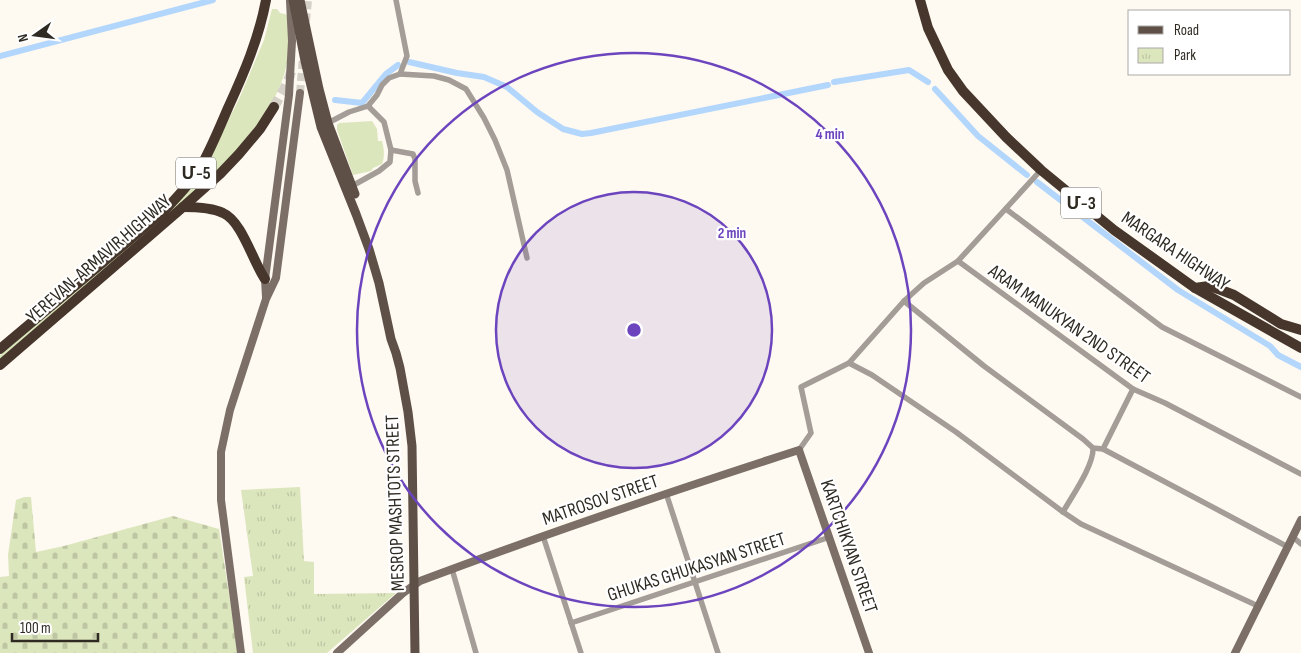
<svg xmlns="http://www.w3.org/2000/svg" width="1301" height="653" font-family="'Sofia Sans Condensed','Noto Sans Armenian',sans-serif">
  <defs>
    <pattern id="cemetery-stones" width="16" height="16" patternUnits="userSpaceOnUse" patternTransform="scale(1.25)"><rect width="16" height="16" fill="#dce6bd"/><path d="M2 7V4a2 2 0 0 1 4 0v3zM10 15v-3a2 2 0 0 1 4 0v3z" fill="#bdc5a2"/></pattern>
    <pattern id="park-tufts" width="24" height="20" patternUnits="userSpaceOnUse" patternTransform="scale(1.25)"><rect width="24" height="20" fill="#dce6bd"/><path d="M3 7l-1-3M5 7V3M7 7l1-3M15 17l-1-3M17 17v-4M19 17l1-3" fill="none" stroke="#bdc5a2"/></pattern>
  </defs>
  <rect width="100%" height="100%" fill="#fef9f1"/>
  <!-- grass -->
  <g fill="#dce6bd">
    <path d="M272,9H277L280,13L285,14L289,17C289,28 290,40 289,52C282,108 240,147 203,186L0,360V355L172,206L215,147L239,99L264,40Z"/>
    <path d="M372,121L377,129L378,141H382C384,148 385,157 382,164L373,168L371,171L353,175L337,130V125L339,123Z"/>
  </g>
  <!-- cemetery -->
  <path fill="url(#cemetery-stones)" d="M24,497H31L36,552L64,546L173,516L219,529L238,653H0V577L9,576L8,555L16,500Z"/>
  <!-- park -->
  <path fill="url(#park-tufts)" d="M300,487L304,561L314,562V594L396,593L327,653H253L244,577L253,576L241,490Z"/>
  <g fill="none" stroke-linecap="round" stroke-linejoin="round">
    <!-- canal -->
    <g stroke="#b3d6fc" stroke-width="6">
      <path d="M0,56L213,0"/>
      <path d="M409,62L457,73L484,77L507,87L537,112L563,129L582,134L591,133L828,85"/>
      <path d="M834,82L909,70L928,82"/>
      <path d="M935,89L978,136L1027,175"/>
      <path d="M335,100L362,103L386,74L398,65"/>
      <path d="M1037,182L1178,290L1270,346L1278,355L1301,367"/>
    </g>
    <!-- secondary-tunnel -->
    <g stroke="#d5d0c8" stroke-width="8" stroke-dasharray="8 4" stroke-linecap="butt">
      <path d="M306,21L308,0"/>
      <path d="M300,93L303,57"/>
    </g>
    <!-- highway-tunnel -->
    <path stroke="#d5d0c8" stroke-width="10" stroke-dasharray="10 5" stroke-linecap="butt" d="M274,107C280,96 288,84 291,72"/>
    <!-- street -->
    <g stroke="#a49c96" stroke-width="5.5">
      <path d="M400,74L434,76L449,80L466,89L484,118L495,140L507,170L527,258"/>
      <path d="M326,124L349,112L368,106L377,95L382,85L389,78L400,74L407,56L396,0"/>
      <path d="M391,150L413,154L415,159V181L418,193"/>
      <path d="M352,186L379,171L390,162L391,150L384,122L368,106"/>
      <path d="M1006,209L1162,327L1301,397"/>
      <path d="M958,261L1133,389L1165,403L1301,474"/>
      <path d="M904,301L984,366L1083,439L1093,448L1103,449L1288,547"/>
      <path d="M849,363L872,375L956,432L1063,512L1081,524L1258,606"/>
      <path d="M1103,449L1133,389"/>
      <path d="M799,450L811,433L801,387L849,363L904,301L924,283L958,261L1041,170"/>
      <path d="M666,493L718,653"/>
      <path d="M1063,512C1072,496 1094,465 1093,448"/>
      <path d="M543,536L581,653"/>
      <path d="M1293,537L1301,544"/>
      <path d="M452,569L476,653"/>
      <path d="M571,623L830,537"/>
    </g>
    <!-- secondary -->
    <g stroke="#7b6f67" stroke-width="8">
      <path d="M266,297L265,279L289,95L292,41L290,1"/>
      <path d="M241,653L221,500V452L230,410L266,299L276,278L300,93"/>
      <path d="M337,653L403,593L420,581C545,534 672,491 799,450L869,653"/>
      <path d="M1235,653L1301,520"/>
    </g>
    <!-- primary -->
    <g stroke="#5f5047" stroke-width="9">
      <path d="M293,0L305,61L321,127L356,214L369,249L379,283L391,339L396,353L400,368L408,412L412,446L415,653"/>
      <path d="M300,0L319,89L328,123L355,194"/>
    </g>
    <!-- highway -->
    <g stroke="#46362c" stroke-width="10">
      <path d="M920,0L928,28L948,70L963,91L1006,137L1041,170L1114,230L1195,288L1301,348"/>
      <path d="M183,207C194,207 213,208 223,213C242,221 253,262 265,279"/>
      <path d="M1195,288L1209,286L1221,290L1234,295L1281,324L1301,330"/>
      <path d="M0,349L164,211C176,198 189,185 199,170C210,151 219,129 228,108C244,73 259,38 266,0"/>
      <path d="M0,365L183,207L220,174L239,154L260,129L274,107"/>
    </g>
  </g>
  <!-- distance rings -->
  <circle cx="634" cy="330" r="138" fill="#6c45be" fill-opacity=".12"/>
  <g fill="none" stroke="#6c45be" stroke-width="2.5">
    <circle cx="634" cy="330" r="138"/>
    <circle cx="634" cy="330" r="277"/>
  </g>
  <g text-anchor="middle" stroke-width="4.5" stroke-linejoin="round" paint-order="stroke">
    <!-- shield labels -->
    <g fill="#fff" stroke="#6d6b65" stroke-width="1">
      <rect x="176" y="157.5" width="40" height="31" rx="4"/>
      <rect x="1061" y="187.5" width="40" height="31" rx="4"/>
    </g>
    <g font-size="18" font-weight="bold" fill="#2f2b23">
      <text x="196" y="179">Մ-5</text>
      <text x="1081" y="209">Մ-3</text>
    </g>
    <!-- street labels -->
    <g font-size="19" fill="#2f2b23" stroke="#fff">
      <text transform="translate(1176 250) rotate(34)" y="7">MARGARA HIGHWAY</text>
      <text transform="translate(98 258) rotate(-41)" y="7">YEREVAN-ARMAVIR HIGHWAY</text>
      <text transform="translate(1070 323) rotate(35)" y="7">ARAM MANUKYAN 2ND STREET</text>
      <text transform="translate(600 499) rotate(-19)" y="7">MATROSOV STREET</text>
      <text transform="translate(394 503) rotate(-92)" y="7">MESROP MASHTOTS STREET</text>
      <text transform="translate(850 546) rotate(71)" y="7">KARTCHIKYAN STREET</text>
      <text transform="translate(696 566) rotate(-18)" y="7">GHUKAS GHUKASYAN STREET</text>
    </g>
  </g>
  <circle cx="634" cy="330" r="8" fill="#6c45be" stroke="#fff" stroke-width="2.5"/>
  <g font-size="15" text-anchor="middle" font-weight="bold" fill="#6c45be" stroke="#fff" stroke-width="4.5" stroke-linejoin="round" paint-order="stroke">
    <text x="830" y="139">4 min</text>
    <text x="732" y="238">2 min</text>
  </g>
  <!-- legend -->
  <rect x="1128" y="10" width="162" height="65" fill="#ffffff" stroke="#acaaa7"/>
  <rect x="1138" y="26" width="25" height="8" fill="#5f5047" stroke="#acaaa7"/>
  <text x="1174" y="35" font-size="15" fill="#2f2b23">Road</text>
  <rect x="1138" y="48" width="25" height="15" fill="url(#park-tufts)" stroke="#acaaa7"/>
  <text x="1174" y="60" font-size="15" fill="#2f2b23">Park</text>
  <!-- north arrow -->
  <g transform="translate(35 35) rotate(256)" stroke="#ffffff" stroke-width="4" paint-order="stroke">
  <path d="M0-4L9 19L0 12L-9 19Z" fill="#2f2b23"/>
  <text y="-8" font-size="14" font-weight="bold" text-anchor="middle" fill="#2f2b23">N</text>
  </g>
  <!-- scale -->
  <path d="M12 633v8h86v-8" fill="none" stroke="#2f2b23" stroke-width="2.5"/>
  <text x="20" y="633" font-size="15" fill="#2f2b23" stroke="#ffffff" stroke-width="4" paint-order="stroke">100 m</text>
</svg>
